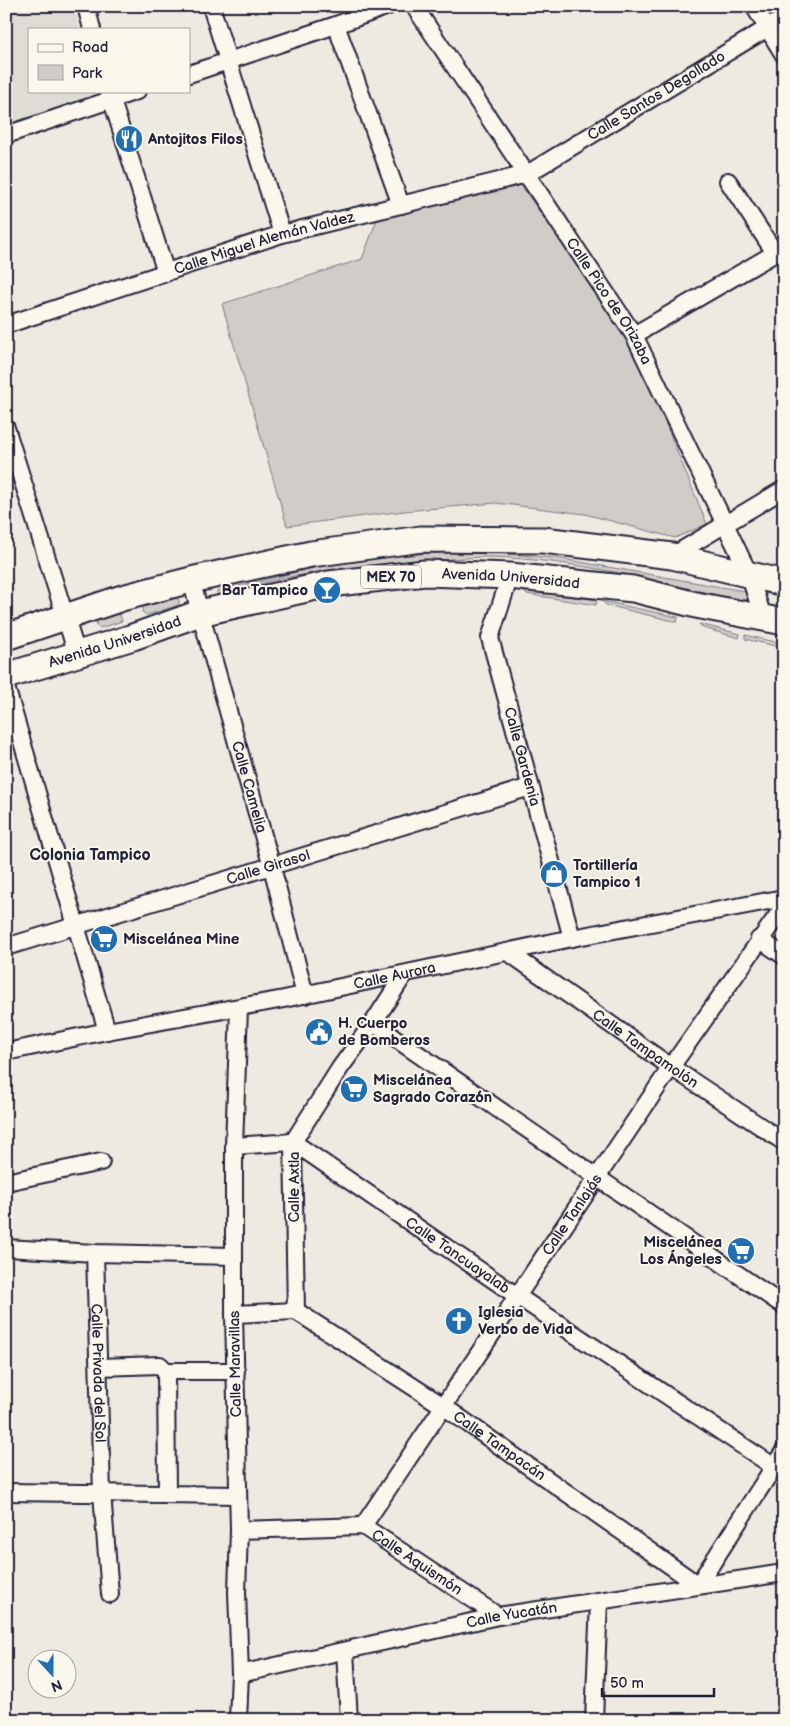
<svg xmlns="http://www.w3.org/2000/svg" width="790" height="1726" font-family="'Balsamiq Sans',sans-serif">
  <rect width="100%" height="100%" fill="#eeeae2"/>
  <filter id="ink" filterUnits="userSpaceOnUse"><feTurbulence type="fractalNoise" baseFrequency=".02" numOctaves="2"/><feDisplacementMap in="SourceGraphic" scale="10" xChannelSelector="R" yChannelSelector="G"/><feConvolveMatrix kernelMatrix="1 2 1 2 8 2 1 2 1" color-interpolation-filters="sRGB"/></filter>
  <g filter="url(#ink)">
    <!-- built -->
    <path fill="#dfdbd5" d="M6,6H74L80,29H29V91H98L99,97L6,127Z"/>
    <!-- green -->
    <g fill="#d0cdc9" stroke="#797882">
      <path d="M521,185L634,347L707,524L675,538L585,514L496,503L404,511L287,526L222,304L362,259L378,217Z"/>
      <path d="M443,552L497,553L557,558L744,591L747,595V598L744,602H740C659,580 574,560 490,557C466,557 442,560 418,562C377,565 335,570 294,576C268,580 242,589 217,595V591L314,568L379,558Z"/>
      <path d="M522,590L597,600L596,605L526,594Z"/>
      <path d="M174,597L179,600V604L176,606L147,615L142,612L143,607Z"/>
      <path d="M602,601L678,617L677,622L606,605Z"/>
      <path d="M117,614L120,615L122,621L101,628L96,626L97,621Z"/>
      <path d="M699,624L740,634L739,638L703,628Z"/>
      <path d="M745,635L784,644V648L745,639Z"/>
    </g>
    <g fill="none" stroke-linecap="round" stroke-linejoin="round">
      <defs>
        <g id="street">
          <path d="M86,6L92,29"/>
          <path d="M211,6L282,234"/>
          <path id="s1" d="M414,6L634,335L749,574L763,617"/>
          <path d="M754,6L784,55"/>
          <path d="M336,25L401,205"/>
          <path d="M189,74L336,25L388,6"/>
          <path d="M109,91L166,273"/>
          <path d="M6,135L137,91"/>
          <path d="M728,181L775,253"/>
          <path id="s2" d="M6,325L282,234L527,174L784,18"/>
          <path d="M634,335L784,248"/>
          <path d="M6,428L77,654"/>
          <path d="M672,556L784,489"/>
          <path id="s3" d="M510,576L490,638L572,938"/>
          <path id="s4" d="M191,580L272,867L305,995"/>
          <path d="M6,687L107,1031"/>
          <path d="M759,939L784,956"/>
          <path id="s5" d="M6,947L530,787"/>
          <path id="s6" d="M508,952L671,1067L784,1142"/>
          <path d="M373,1023L784,1306"/>
          <path id="s7" d="M6,1052L107,1031L284,999L572,938L784,898"/>
          <path id="s8" d="M234,1146L293,1142L517,1296L773,1466"/>
          <path d="M6,1182L101,1162"/>
          <path d="M6,1248L95,1253L234,1256"/>
          <path id="s9" d="M95,1253L102,1493L110,1594"/>
          <path id="s10" d="M296,1311L443,1406L698,1585L784,1451"/>
          <path d="M296,1311L293,1142L340,1068L373,1023L404,975"/>
          <path d="M234,1314L296,1311"/>
          <path d="M99,1367L160,1365L166,1371H236"/>
          <path d="M166,1371L167,1493"/>
          <path d="M6,1492L238,1495"/>
          <path id="s11" d="M363,1526L671,1067L784,906"/>
          <path id="s12" d="M239,1530L363,1526L498,1616"/>
          <path d="M345,1651L349,1720"/>
          <path id="s13" d="M240,1674L498,1616L784,1573"/>
          <path d="M238,1720L240,1674L237,1592L239,1530L234,1314V1146L239,1008"/>
          <path d="M594,1720L599,1601"/>
        </g>
        <g id="primary">
          <path d="M6,637L122,598L191,580L311,554L421,539L543,540L672,556L784,583"/>
          <path id="s14" d="M6,676L133,637L200,613L329,584L425,573L510,576L633,589L696,605L784,622"/>
        </g>
      </defs>
      <!-- street casing -->
      <use href="#street" stroke="#22223b" stroke-width="20"/>
      <!-- primary casing -->
      <use href="#primary" stroke="#22223b" stroke-width="29"/>
      <!-- street -->
      <use href="#street" stroke="#fbf7ec" stroke-width="16"/>
      <!-- primary -->
      <use href="#primary" stroke="#fbf7ec" stroke-width="25"/>
    </g>
  </g>
  <!-- icons -->
  <defs>
    <symbol id="restaurant-disc" viewBox="-11 -11 22 22"><circle r="9.5" fill="#1f6fb2" stroke="#fbf7ec"/><path d="M-5-6h1v4h1v-4h1v4h1v-4h1v5L-1.5 .5V6h-2V.5L-5-1ZM5-6V6H3V1.5H1.5Q1.5-4 5-6Z" fill="#fff"/></symbol>
    <symbol id="bar-disc" viewBox="-11 -11 22 22"><circle r="9.5" fill="#1f6fb2" stroke="#fbf7ec"/><path d="M-6-5H6L.8 .8V4.5H3.5V6h-7V4.5H-.8V.8Z" fill="#fff"/></symbol>
    <symbol id="shop-disc" viewBox="-11 -11 22 22"><circle r="9.5" fill="#1f6fb2" stroke="#fbf7ec"/><path d="M-5-2.5h2.3a2.7 3.5 0 0 1 5.4 0H5L5.5 6h-11ZM-1.5-2.5h3a1.5 2.3 0 0 0-3 0Z" fill="#fff"/></symbol>
    <symbol id="supermarket-disc" viewBox="-11 -11 22 22"><circle r="9.5" fill="#1f6fb2" stroke="#fbf7ec"/><path d="M-6-5.5h2.5l.6 2H6L4.5 2H-2.5L-4.4-4H-6ZM-1.5 3.2a1.3 1.3 0 1 0 .1 0ZM3 3.2a1.3 1.3 0 1 0 .1 0Z" fill="#fff"/></symbol>
    <symbol id="civic-disc" viewBox="-11 -11 22 22"><circle r="9.5" fill="#1f6fb2" stroke="#fbf7ec"/><path d="M-.6-6.5H3V-4.5H.6V-3L4-1V1h2V6H-6V1h2V-1L-.6-3ZM-1.2 2.5V6h2.4V2.5Z" fill="#fff"/></symbol>
    <symbol id="church-disc" viewBox="-11 -11 22 22"><circle r="9.5" fill="#1f6fb2" stroke="#fbf7ec"/><path d="M-1.2-6h2.4v3.5h3.3v2.4h-3.3V6h-2.4V-.1h-3.3v-2.4h3.3Z" fill="#fff"/></symbol>
  </defs>
  <g fill-rule="evenodd">
    <use href="#restaurant-disc" x="113" y="123" width="32" height="32"/>
    <use href="#bar-disc" x="311" y="574" width="32" height="32"/>
    <use href="#shop-disc" x="538" y="858" width="32" height="32"/>
    <use href="#supermarket-disc" x="88" y="923" width="32" height="32"/>
    <use href="#civic-disc" x="303" y="1016" width="32" height="32"/>
    <use href="#supermarket-disc" x="338" y="1073" width="32" height="32"/>
    <use href="#supermarket-disc" x="725" y="1235" width="32" height="32"/>
    <use href="#church-disc" x="443" y="1305" width="32" height="32"/>
  </g>
  <g text-anchor="middle" stroke-width="4" stroke-linejoin="round" paint-order="stroke">
    <!-- shield labels -->
    <rect fill="#fbf7ec" stroke="#636270" stroke-width="1" x="361" y="565.5" width="60" height="23" rx="4"/>
    <g font-size="14" font-weight="bold" fill="#22223b">
      <text x="391" y="582">MEX 70</text>
    </g>
    <!-- street labels -->
    <g font-size="15" fill="#22223b" stroke="#fbf7ec">
      <text dy="5" stroke="none"><textPath href="#s2" startOffset="694">Calle Santos Degollado</textPath></text>
      <text dy="5" stroke="none"><textPath href="#s2" startOffset="271">Calle Miguel Alemán Valdez</textPath></text>
      <text dy="5" stroke="none"><textPath href="#s1" startOffset="354">Calle Pico de Orizaba</textPath></text>
      <text dy="5" stroke="none"><textPath href="#s14" startOffset="519">Avenida Universidad</textPath></text>
      <text dy="5" stroke="none"><textPath href="#s14" startOffset="114">Avenida Universidad</textPath></text>
      <text dy="5" stroke="none"><textPath href="#s3" startOffset="188">Calle Gardenia</textPath></text>
      <text dy="5" stroke="none"><textPath href="#s4" startOffset="215">Calle Camelia</textPath></text>
      <text dy="5" stroke="none"><textPath href="#s5" startOffset="274">Calle Girasol</textPath></text>
      <text dy="5" stroke="none"><textPath href="#s7" startOffset="396">Calle Aurora</textPath></text>
      <text dy="5" stroke="none"><textPath href="#s6" startOffset="168">Calle Tampamolón</textPath></text>
      <text transform="translate(294 1187) rotate(-90)" y="5">Calle Axtla</text>
      <text dy="5" stroke="none"><textPath href="#s11" startOffset="375">Calle Tanlajás</textPath></text>
      <text dy="5" stroke="none"><textPath href="#s8" startOffset="259">Calle Tancuayalab</textPath></text>
      <text transform="translate(235 1364) rotate(-91)" y="5">Calle Maravillas</text>
      <text dy="5" stroke="none"><textPath href="#s9" startOffset="120">Calle Privada del Sol</textPath></text>
      <text dy="5" stroke="none"><textPath href="#s10" startOffset="244">Calle Tampacán</textPath></text>
      <text dy="5" stroke="none"><textPath href="#s12" startOffset="189">Calle Aquismón</textPath></text>
      <text dy="5" stroke="none"><textPath href="#s13" startOffset="278">Calle Yucatán</textPath></text>
    </g>
    <!-- poi labels -->
    <g font-size="15" font-weight="bold" fill="#22223b" stroke="#fbf7ec" text-anchor="start">
      <text x="148" y="144">Antojitos Filos</text>
      <text x="308" y="595" text-anchor="end">Bar Tampico</text>
      <text x="573" y="870">Tortillería<tspan x="573" dy="17">Tampico 1</tspan></text>
      <text x="123" y="944">Miscelánea Mine</text>
      <text x="338" y="1028">H. Cuerpo<tspan x="338" dy="17">de Bomberos</tspan></text>
      <text x="373" y="1085">Miscelánea<tspan x="373" dy="17">Sagrado Corazón</tspan></text>
      <text x="722" y="1247" text-anchor="end">Miscelánea<tspan x="722" dy="17">Los Ángeles</tspan></text>
      <text x="478" y="1317">Iglesia<tspan x="478" dy="17">Verbo de Vida</tspan></text>
    </g>
    <!-- neighbourhood labels -->
    <g font-size="16" font-weight="bold" fill="#22223b" stroke="#fbf7ec">
      <text x="90" y="860">Colonia Tampico</text>
    </g>
  </g>
  <!-- margin -->
  <rect width="790" height="1726" fill="none" stroke="#fbf7ec" stroke-width="25"/>
  <rect x="12" y="12" width="765" height="1701" fill="none" stroke="#22223b" stroke-width="2" filter="url(#ink)"/>
  <!-- legend -->
  <rect x="28" y="28" width="162" height="65" fill="#fbf7ec" stroke="#a4a2a5"/>
  <rect x="38" y="44" width="25" height="8" fill="#fbf7ec" stroke="#a4a2a5"/>
  <text x="72" y="52" font-size="15" fill="#22223b">Road</text>
  <rect x="38" y="65" width="25" height="15" fill="#d0cdc9" stroke="#a4a2a5"/>
  <text x="72" y="78" font-size="15" fill="#22223b">Park</text>
  <!-- north arrow -->
  <g transform="translate(52 1674) rotate(159)"><circle r="24" fill="#fbf7ec" stroke="#a4a2a5"/>
  <path d="M0-4L9 19L0 12L-9 19Z" fill="#1f6fb2"/>
  <text y="-8" font-size="14" font-weight="bold" text-anchor="middle" fill="#22223b">N</text>
  </g>
  <!-- scale -->
  <path d="M602 1688v8h112v-8" fill="none" stroke="#22223b" stroke-width="2.5"/>
  <text x="610" y="1688" font-size="15" fill="#22223b" stroke="#fbf7ec" stroke-width="4" paint-order="stroke">50 m</text>
</svg>
